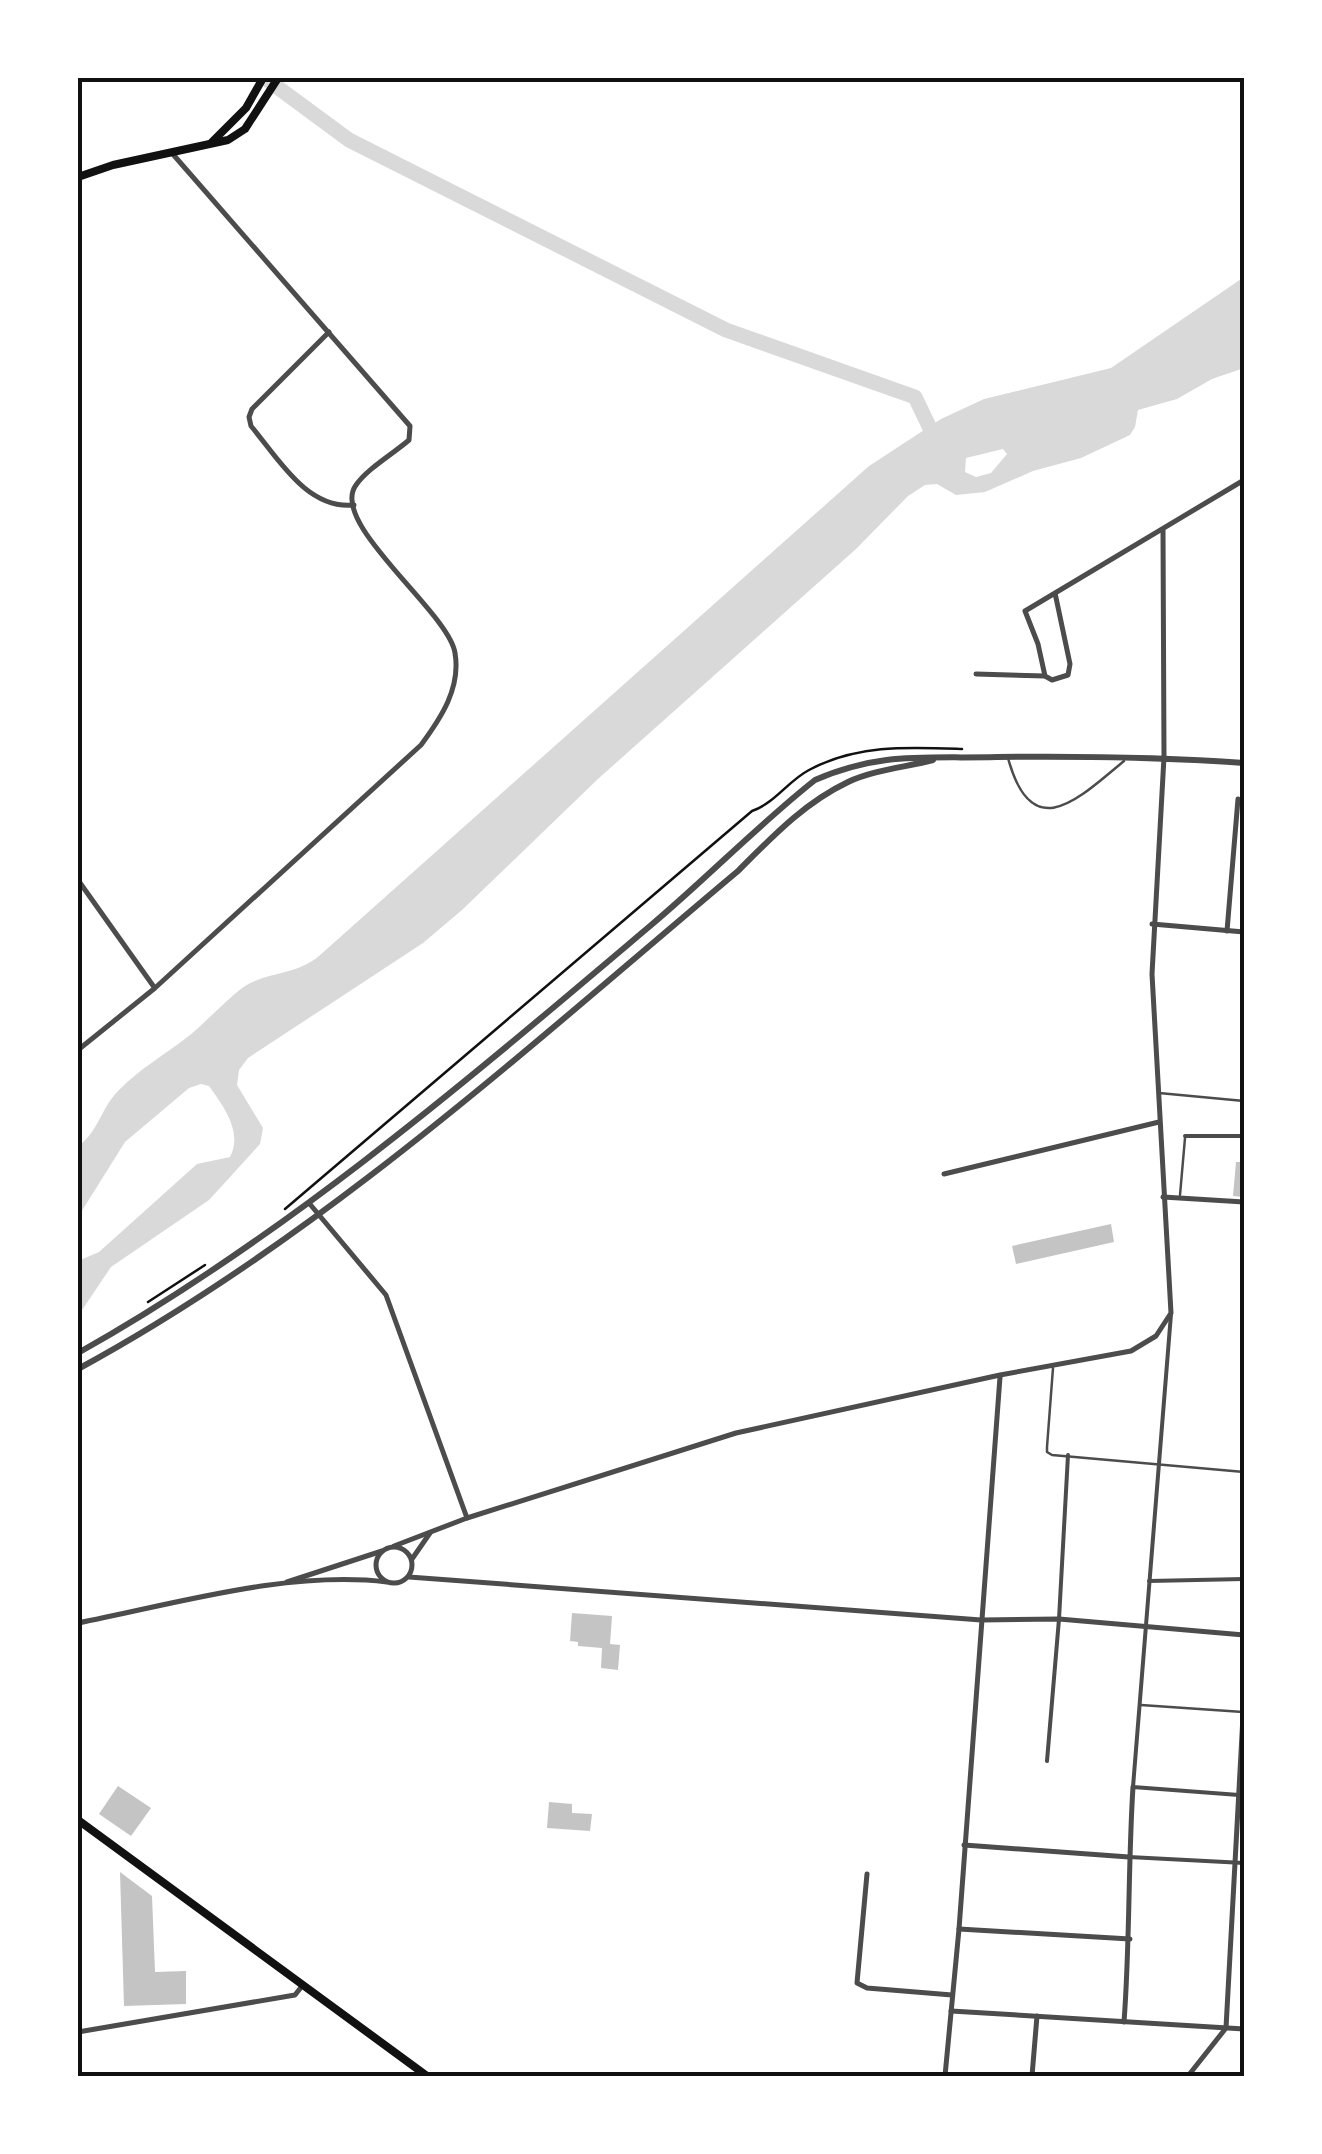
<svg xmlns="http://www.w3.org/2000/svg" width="1322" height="2154" font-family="'Sofia Sans Condensed',sans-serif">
  <rect width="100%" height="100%" fill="#fff"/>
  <!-- water -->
  <path fill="#d9d9d9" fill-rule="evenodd" d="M1244,277V368L1212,379L1177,399L1138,410L1135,427L1130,435L1081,458L1033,471L985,492L956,495L937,484L925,485L908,496L856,549L599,778L462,910L423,943L248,1058L239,1070L237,1085L263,1128L260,1144L209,1200L111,1267L78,1316V1261L99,1252L197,1164L230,1157C243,1132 224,1107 209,1086L201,1084L189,1088L125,1142L78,1217V1146C98,1133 101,1108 118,1091C139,1069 166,1054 190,1035C208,1020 224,1002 242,988C267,971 295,976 319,956L869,466L941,419L984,399L1111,368ZM1003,449L1007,454L991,473L976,477L965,472L966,458Z"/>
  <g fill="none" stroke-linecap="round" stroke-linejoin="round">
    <!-- river -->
    <path stroke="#d9d9d9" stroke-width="15" d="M265,78L349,140L726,330L915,397L938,445"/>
  </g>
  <!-- building -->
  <g fill="#c4c4c4">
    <path d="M1236,1162H1244V1197L1233,1196Z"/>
    <path d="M1111,1224L1114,1242L1016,1264L1012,1246Z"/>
    <path d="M572,1613L612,1616L610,1644L620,1645L618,1670L601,1668L602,1648L578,1646V1642L570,1641Z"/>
    <path d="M118,1786L151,1808L131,1836L99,1814Z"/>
    <path d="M549,1802L572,1804V1813L592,1814L590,1831L547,1828Z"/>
    <path d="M120,1872L152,1896L155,1972L186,1971V2004L124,2006Z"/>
  </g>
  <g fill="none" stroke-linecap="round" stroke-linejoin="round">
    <!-- path -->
    <g stroke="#111" stroke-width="2.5">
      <path d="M285,1209L752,811C775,803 788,781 809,770C857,744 909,747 962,749"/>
      <path d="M148,1302L205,1265"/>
    </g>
    <!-- service -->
    <g stroke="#4c4c4c" stroke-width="2.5">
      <path d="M1008,758C1032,846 1078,799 1124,761"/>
      <path d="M1159,1093L1244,1101"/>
      <path d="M1180,1195L1185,1138"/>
      <path d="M1053,1368L1047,1447V1452L1052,1455L1244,1472"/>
      <path d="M1141,1705L1243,1712"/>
    </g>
    <!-- pedestrian -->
    <g stroke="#4c4c4c" stroke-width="4">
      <path d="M1185,1136H1244"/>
      <path d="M1171,1314L1133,1787L1239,1795"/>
      <path d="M1149,1581L1244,1579"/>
      <path d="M1047,1761L1059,1619L1068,1455"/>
      <path d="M1129,1857L1244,1863"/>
    </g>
    <!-- minor -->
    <g stroke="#4c4c4c" stroke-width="5">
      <path d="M329,332L252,409L249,417L251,426C278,458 307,510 354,505"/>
      <path d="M1055,593L1070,664L1068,675L1052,680L1045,676L1038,644L1025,611L1244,480"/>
      <path d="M976,674L1045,676"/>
      <path d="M78,880L154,987"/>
      <path d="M1152,924L1244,932"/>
      <path d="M1227,931L1238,799"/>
      <path d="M78,1050L155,988L421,745C441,718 461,688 455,653C449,612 328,523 356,485C368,468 393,454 409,440L410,426L171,152"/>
      <path d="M944,1174L1159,1122"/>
      <path d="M1163,1197L1244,1202"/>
      <path d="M309,1203L386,1295L467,1518"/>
      <path d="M394,1546L467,1518L736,1433L1000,1375L1131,1351L1156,1336L1171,1313L1152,974L1164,757L1163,530"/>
      <circle cx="394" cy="1565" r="18"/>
      <path d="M412,1559L430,1533"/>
      <path d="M409,1577L981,1620L1059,1619L1244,1635"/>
      <path d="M287,1582L382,1551"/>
      <path d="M78,1623C175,1604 288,1570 387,1582"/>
      <path d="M964,1845L1129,1857"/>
      <path d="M867,1874L857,1983L867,1988L952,1995"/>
      <path d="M959,1929L1130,1939"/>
      <path d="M951,2011L1244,2029"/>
      <path d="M1124,2022C1130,1943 1128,1865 1133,1787"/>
      <path d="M78,2032L295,1995L302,1986"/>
      <path d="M945,2076L959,1929L1000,1377"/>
      <path d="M1032,2076L1037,2016"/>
      <path d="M1188,2076L1226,2028L1244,1698"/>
    </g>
    <!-- tertiary -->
    <g stroke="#4c4c4c" stroke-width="6">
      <path d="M78,1353C285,1237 469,1079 650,926C706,879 758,825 815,780C882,751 927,759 997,757C1080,756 1162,757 1244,763"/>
      <path d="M78,1369C321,1237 527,1048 738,871C772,837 804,803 848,782C874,770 906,767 933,760"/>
    </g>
    <!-- secondary -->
    <g stroke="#111" stroke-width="8">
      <path d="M212,142L246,108L263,78"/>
      <path d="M78,177L113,165L228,140L245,129L278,78"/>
    </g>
    <!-- primary -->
    <path stroke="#111" stroke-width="8" d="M78,1820L427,2076"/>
  </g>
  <!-- border -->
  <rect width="1322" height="2154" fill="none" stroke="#ffffff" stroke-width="160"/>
  <rect x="80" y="80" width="1162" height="1994" fill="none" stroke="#111" stroke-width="4"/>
</svg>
